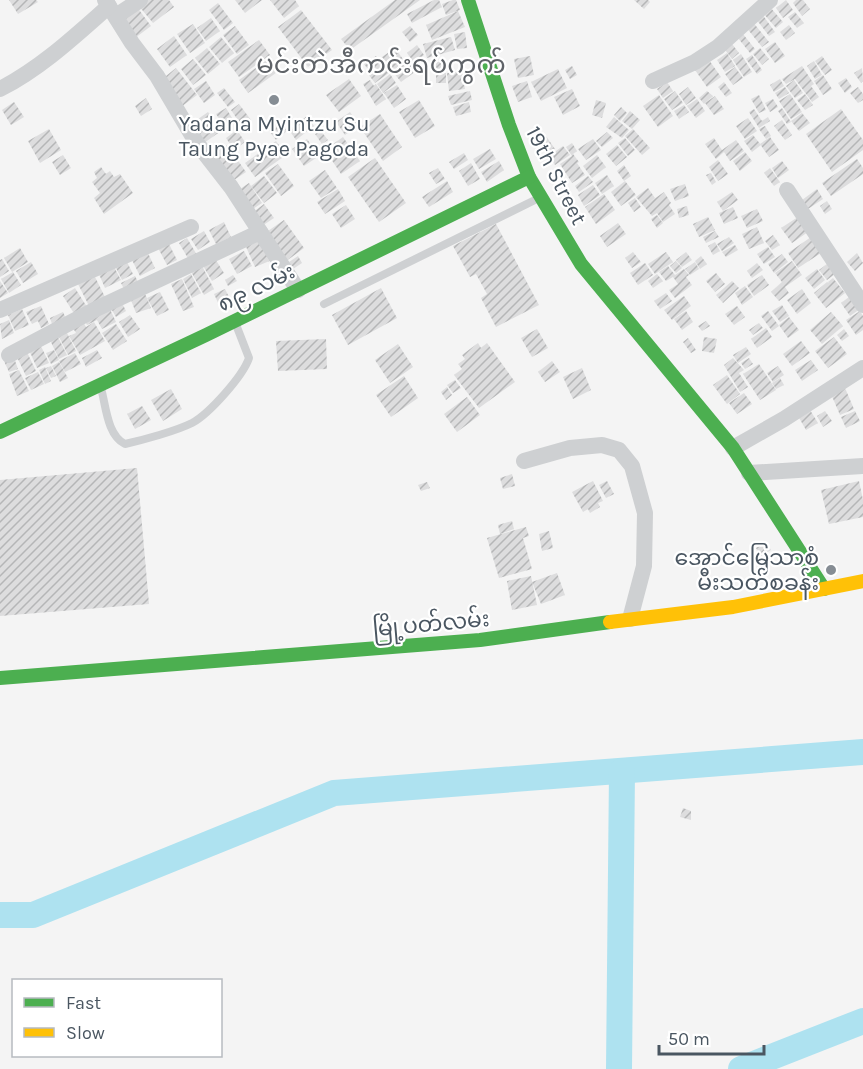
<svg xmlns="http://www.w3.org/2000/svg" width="863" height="1069" font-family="Karla,'Noto Sans Myanmar',sans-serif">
  <defs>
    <pattern id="building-hatch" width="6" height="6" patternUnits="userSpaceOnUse" patternTransform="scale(1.5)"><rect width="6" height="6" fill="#ddddde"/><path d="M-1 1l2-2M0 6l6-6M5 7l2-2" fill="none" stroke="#b5b6b7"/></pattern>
  </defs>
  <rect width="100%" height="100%" fill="#f4f4f4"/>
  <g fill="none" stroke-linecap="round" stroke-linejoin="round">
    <!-- river -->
    <g stroke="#aee2f0" stroke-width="26">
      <path d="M0,915H33L334,793L863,752"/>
      <path d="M619,1069L622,771"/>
      <path d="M741,1069L863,1021"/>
    </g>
  </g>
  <!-- building -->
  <g fill="url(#building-hatch)">
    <path d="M9,0H36L38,2L18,14Z"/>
    <path d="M144,0H169L174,7L153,23L138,5Z"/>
    <path d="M235,0H262L245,13Z"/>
    <path d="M270,0H295L299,6L284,18Z"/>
    <path d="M395,0H420L350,50L341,39Z"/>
    <path d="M434,0H439L442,7L412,23L407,14Z"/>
    <path d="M453,0H456L460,10L446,15L442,4Z"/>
    <path d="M634,0H648L650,2L644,9Z"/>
    <path d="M786,0L793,10L783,18L776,8Z"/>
    <path d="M796,0H803L810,9L802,16L793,3Z"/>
    <path d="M218,3L233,23L224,30L209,10Z"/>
    <path d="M137,7L151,26L135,38L121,19Z"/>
    <path d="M770,7L783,22L776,28L763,13Z"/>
    <path d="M301,10L332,50L308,67L278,27Z"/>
    <path d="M458,11L465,27L432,40L426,25Z"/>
    <path d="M795,12L804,23L797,28L788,17Z"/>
    <path d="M762,14L775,32L769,36L756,19Z"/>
    <path d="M211,18L220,31L206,41L197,28Z"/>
    <path d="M752,21L769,42L762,47L745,26Z"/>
    <path d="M193,24L205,43L190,53L177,34Z"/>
    <path d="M789,25L795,33L786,40L780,32Z"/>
    <path d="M235,26L249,45L237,54L223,35Z"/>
    <path d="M410,26L418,35L410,42L402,32Z"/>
    <path d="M465,32L467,48L457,49L454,34Z"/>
    <path d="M743,34L755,49L750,53L738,38Z"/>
    <path d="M174,36L187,55L170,67L157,49Z"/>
    <path d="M221,37L234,53L222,63L209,47Z"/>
    <path d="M451,37L455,50L427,58L423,44Z"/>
    <path d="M259,40L270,55L239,77L228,62Z"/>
    <path d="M729,40L739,53L732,59L722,46Z"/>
    <path d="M775,42L785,56L775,63L765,49Z"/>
    <path d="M417,45L424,55L414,63L407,53Z"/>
    <path d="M207,48L220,64L208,74L195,58Z"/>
    <path d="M395,48L405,62L392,71L382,57Z"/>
    <path d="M760,48L769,59L762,65L753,54Z"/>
    <path d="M727,53L735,66L725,72L717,60Z"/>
    <path d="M741,54L752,72L744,77L733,60Z"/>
    <path d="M752,55L762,70L757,74L746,59Z"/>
    <path d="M376,56L390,72L375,83L368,74L370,72L364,64Z"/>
    <path d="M530,56L534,75L518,78L514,59Z"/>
    <path d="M822,56L832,70L825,75L815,61Z"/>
    <path d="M271,57L280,70L248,93L239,80Z"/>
    <path d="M193,59L206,75L193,85L181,69Z"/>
    <path d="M709,60L721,77L707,87L695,70Z"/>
    <path d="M409,61L416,71L401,82L393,72Z"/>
    <path d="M814,61L822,75L815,79L807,66Z"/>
    <rect x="431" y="62" width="14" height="10"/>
    <path d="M572,66L577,75L570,79L565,70Z"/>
    <path d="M802,66L814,84L811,86L819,97L812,102L795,79L786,84L782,79Z"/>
    <path d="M735,67L743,78L733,85L725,74Z"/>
    <path d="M176,68L197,95L181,107L161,80Z"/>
    <path d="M862,68L863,81L861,83L854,73Z"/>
    <path d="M558,69L567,88L541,101L531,82Z"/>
    <path d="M462,71L465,89L449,91L447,73Z"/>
    <rect x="436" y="73" width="10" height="10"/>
    <path d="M390,74L396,83L383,93L377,84Z"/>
    <path d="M823,75L832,89L823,95L814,81Z"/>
    <path d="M846,78L852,87L845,93L838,83Z"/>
    <path d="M349,79L361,96L339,112L326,95Z"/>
    <path d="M780,79L784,86L774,92L770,85Z"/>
    <path d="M370,80L374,86L376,84L386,99L376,106L363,84Z"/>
    <path d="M794,80L803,93L795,98L786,86Z"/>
    <path d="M206,81L215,95L204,103L194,89Z"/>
    <path d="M527,81L532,97L518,102L512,86Z"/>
    <path d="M667,82L673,91L663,98L657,89Z"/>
    <path d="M724,82L732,93L726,97L718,87Z"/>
    <path d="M397,85L406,99L394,108L384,93Z"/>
    <path d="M688,87L696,98L686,105L679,94Z"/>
    <path d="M785,87L789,93L779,99L775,93Z"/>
    <path d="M858,87L863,94V100L858,103L850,93Z"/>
    <path d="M224,88L235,102L228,107L217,93Z"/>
    <path d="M572,89L580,106L563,115L554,97Z"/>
    <path d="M470,91L472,100L451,105L448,96Z"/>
    <path d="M675,91L683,103L672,110L664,99Z"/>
    <path d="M707,91L713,96L705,103L715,96L724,109L714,115L705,103L704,104L699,98Z"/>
    <path d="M790,94L802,112L791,119L779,101Z"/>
    <path d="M805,94L813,105L805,110L797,100Z"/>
    <path d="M659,95L673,116L658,127L643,106Z"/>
    <path d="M759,95L766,110L759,113L751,99Z"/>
    <path d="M146,98L152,109L141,116L135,106Z"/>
    <path d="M697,99L705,111L696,118L687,106Z"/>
    <path d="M773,99L778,107L770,112L765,103Z"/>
    <path d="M419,100L435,126L415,138L399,112Z"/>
    <path d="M596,100L606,103L602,118L592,115Z"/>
    <path d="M14,102L24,117L11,125L2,110Z"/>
    <path d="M469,102L471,112L456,116L453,107Z"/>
    <path d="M239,104L251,120L242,126L231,110Z"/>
    <path d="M684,105L689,112L679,119L674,111Z"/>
    <path d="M621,107L627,113L620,121L614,115Z"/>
    <path d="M226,108L232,118L223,124L216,114Z"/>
    <path d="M782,108L791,122L787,124L778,111Z"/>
    <path d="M754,109L762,121L768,117L770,121L759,128L749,112Z"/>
    <path d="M841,109L863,140V150L832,172L806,134Z"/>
    <path d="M630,111L640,120L632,129L622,121Z"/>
    <path d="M208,112L221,131L204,143L191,124Z"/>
    <path d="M350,112L359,125L345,135L336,122Z"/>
    <path d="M802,113L810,123L799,131L791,121Z"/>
    <path d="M380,114L402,147L383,161L360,127Z"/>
    <path d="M307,116L314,126L296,140L289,130Z"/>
    <path d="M614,117L629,130L622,138L606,127Z"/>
    <path d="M748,118L757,131L745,139L736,126Z"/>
    <path d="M278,120L287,131L276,140L267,128Z"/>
    <path d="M782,120L792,135L785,140L774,126Z"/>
    <path d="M765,126L771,136L766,139L759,129Z"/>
    <path d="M49,129L61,150L40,163L28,141Z"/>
    <path d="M633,129L650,148L642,155L625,136Z"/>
    <path d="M237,130L245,142L234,150L226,138Z"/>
    <path d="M320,130L328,140L322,144L315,134Z"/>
    <path d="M607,132L613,138L602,147L596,141Z"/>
    <path d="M753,135L761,145L752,152L744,141Z"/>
    <path d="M546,136L555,149L547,155L537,142Z"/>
    <path d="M343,137L360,161L341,174L325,150Z"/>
    <path d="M770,137L779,150L769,157L760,144Z"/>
    <path d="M625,138L635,150L628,156L618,143Z"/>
    <path d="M714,138L722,150L736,140L744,151L730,161L724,152L716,159L705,144Z"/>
    <path d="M307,139L319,156L304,166L292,149Z"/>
    <path d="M593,139L601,150L586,160L578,149Z"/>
    <path d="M276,141L286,155L255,177L245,163Z"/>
    <path d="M572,143L577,151L573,154L579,162L577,163L585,175L572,183L560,164L572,156L566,147Z"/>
    <path d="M227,145L246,172L231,182L213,155Z"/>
    <path d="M617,145L627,157L616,166L606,154Z"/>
    <path d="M563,146L570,155L555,165L549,156Z"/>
    <path d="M490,149L496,159L479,169L473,159Z"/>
    <path d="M745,152L752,161L740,171L733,161Z"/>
    <path d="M464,153L468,160L454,169L449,162Z"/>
    <path d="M63,155L71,168L60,175L52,162Z"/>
    <path d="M597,155L606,167L592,178L583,166Z"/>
    <path d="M375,158L406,203L379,222L348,177Z"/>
    <path d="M857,159L863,168V174L831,196L822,183Z"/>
    <path d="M718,160L728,174L718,181L709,167Z"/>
    <path d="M499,161L504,170L487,182L481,172Z"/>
    <path d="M782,161L789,170L778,178L772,168Z"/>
    <path d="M471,163L480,179L468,186L459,171Z"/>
    <path d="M278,164L294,186L281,196L265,173Z"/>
    <path d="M624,165L631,176L624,181L617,171Z"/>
    <path d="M101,167L106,174L110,171L114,177L120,174L133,193L104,214L94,198L100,193L92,182L97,178L94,172Z"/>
    <path d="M438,168L445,179L436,184L429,173Z"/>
    <path d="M770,168L780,182L774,186L764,173Z"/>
    <path d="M325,170L337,188L321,198L309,181Z"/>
    <path d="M711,173L716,182L712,185L706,175Z"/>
    <path d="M607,175L614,186L602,194L595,183Z"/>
    <path d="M264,176L277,193L264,203L251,186Z"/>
    <path d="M588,176L593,182L579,192L575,186Z"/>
    <path d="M447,181L453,192L429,207L422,197Z"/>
    <path d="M625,181L636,195L621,206L611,192Z"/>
    <path d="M249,183L262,203L250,211L237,191Z"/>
    <path d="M685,184L689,196L675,201L670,189Z"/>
    <path d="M593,185L600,195L584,206L578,195Z"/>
    <path d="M648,188L655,198L647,204L664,192L671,203L669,205L675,214L663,222L657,213L652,216L636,197Z"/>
    <path d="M338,189L345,201L325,214L317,202Z"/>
    <path d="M817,189L823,199L808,209L802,200Z"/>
    <path d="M732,192L738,200L723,211L717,202Z"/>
    <path d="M604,194L615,210L596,224L585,207Z"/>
    <path d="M635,198L641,207L634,212L628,203Z"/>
    <path d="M827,201L832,209L825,214L820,206Z"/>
    <path d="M264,204L274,218L262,226L252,213Z"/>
    <path d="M346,205L355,219L341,228L332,214Z"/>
    <path d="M687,206L689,215L679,218L677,209Z"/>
    <path d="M733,207L738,218L724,224L719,213Z"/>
    <path d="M757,209L763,221L747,228L741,216Z"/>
    <path d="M657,215L663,223L657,228L651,219Z"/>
    <path d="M708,217L715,230L699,237L693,224Z"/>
    <path d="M798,217L808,232L792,243L781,228Z"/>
    <path d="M284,220L304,248L285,262L265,233Z"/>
    <path d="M224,222L231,237L216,244L209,230Z"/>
    <path d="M618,223L626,234L607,247L600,236Z"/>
    <path d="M496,224L539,305L496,327L481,298L487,294L476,274L470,277L453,246Z"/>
    <path d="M757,227L764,243L749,249L742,234Z"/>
    <path d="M204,231L210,242L198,250L191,239Z"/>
    <path d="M715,231L719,237L706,243L703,237Z"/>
    <path d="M259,233L272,260L255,267L243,240Z"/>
    <path d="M773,235L780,245L772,250L765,241Z"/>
    <path d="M729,237L734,243L722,251L717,244Z"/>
    <path d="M811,237L821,253L798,268L788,253Z"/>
    <path d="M187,238L197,255L189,260L179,243Z"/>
    <path d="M167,240L177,260L167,265L157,246Z"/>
    <path d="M715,242L720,251L713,255L708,246Z"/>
    <path d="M735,245L738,250L726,257L722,252Z"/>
    <path d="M768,247L775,257L764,264L757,254Z"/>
    <path d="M20,248L28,262L12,272L4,258Z"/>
    <path d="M147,251L155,268L140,276L131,258Z"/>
    <path d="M244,251L252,266L237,274L229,259Z"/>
    <path d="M633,252L641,262L632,268L625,258Z"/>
    <path d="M666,252L673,262L655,274L648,264Z"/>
    <path d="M686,252L692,260L682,267L676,260Z"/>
    <path d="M857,253L863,263L855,271L847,262Z"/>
    <path d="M782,254L788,262L774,273L768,264Z"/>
    <path d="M298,256L302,263L293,269L289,262Z"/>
    <path d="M701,256L707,264L700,269L695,261Z"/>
    <path d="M214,257L224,273L212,281L202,264Z"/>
    <path d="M2,259L9,271L0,277V260Z"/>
    <path d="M676,261L682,268L676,273L670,266Z"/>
    <path d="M792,261L802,275L785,287L789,293L779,301L771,292L782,282L775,273Z"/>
    <path d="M31,262L38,274L23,283L16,271Z"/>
    <path d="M127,262L133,274L122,280L116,268Z"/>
    <path d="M200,262L214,289L204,295L189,268Z"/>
    <path d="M695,262L699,269L690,275L685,269Z"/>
    <path d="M645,263L653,275L638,285L630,273Z"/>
    <path d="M757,263L763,270L752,278L747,271Z"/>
    <path d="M827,264L835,274L827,280L819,270Z"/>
    <path d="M113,265L121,280L105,288L98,272Z"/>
    <path d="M668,266L675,275L684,269L689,275L686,277L692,285L675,298L669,290L678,284L673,277L666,281L659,272Z"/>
    <path d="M817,269L825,280L814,289L805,278Z"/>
    <path d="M13,272L21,285L9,293L1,279Z"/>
    <path d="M716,273L725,284L715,292L706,281Z"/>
    <path d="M191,274L201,293L192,298L183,279Z"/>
    <path d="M657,274L663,281L653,288L648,281Z"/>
    <path d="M94,275L105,297L89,306L78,284Z"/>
    <path d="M233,275L237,281L228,286L225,280Z"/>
    <path d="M762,275L769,285L754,296L747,285Z"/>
    <path d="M135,276L139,284L125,291L121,283Z"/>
    <path d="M833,278L845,293L826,308L814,293L827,282L829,283L828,282Z"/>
    <path d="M182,279L194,307L183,311L171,284Z"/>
    <path d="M0,281L8,293L0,298Z"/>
    <path d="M732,281L739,288L723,303L716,295Z"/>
    <path d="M745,286L753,297L742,305L735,293Z"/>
    <path d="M75,288L87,307L75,315L63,296Z"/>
    <path d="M381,288L397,318L348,345L332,315Z"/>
    <path d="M143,289L151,308L136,313L129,295Z"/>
    <path d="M225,289L231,301L220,307L214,294Z"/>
    <path d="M802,289L811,303L797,314L787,300Z"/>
    <path d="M160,292L169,310L157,316L147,298Z"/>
    <path d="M666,293L672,301L660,309L654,301Z"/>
    <path d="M853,294L863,307L850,316L841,303Z"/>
    <path d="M684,296L691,306L672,320L664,310Z"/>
    <path d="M120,299L126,311L116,317L109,305Z"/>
    <path d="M108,305L116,322L102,329L97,320L87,325L83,318Z"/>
    <path d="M782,305L789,316L780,322L772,311Z"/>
    <path d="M41,306L49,324L41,328L38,321L32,324L26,312Z"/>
    <path d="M737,306L745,317L734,325L725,314Z"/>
    <path d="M22,309L29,325L15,331L8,315Z"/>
    <path d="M686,311L693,322L682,330L674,319Z"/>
    <path d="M768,311L779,326L772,331L761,316Z"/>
    <path d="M860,311L863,316V330L856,335L846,320Z"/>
    <path d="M63,312L67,321L53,327L50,318Z"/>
    <path d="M831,312L843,326L822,344L810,330Z"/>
    <path d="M130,315L140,329L128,337L119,322Z"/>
    <path d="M789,317L799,330L788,338L779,325Z"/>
    <path d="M81,318L86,327L94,322L105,341L80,355L69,336L76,333L71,325Z"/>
    <path d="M9,320L14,333L2,339L0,324Z"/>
    <path d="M706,321L710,326L702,331L698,326Z"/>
    <path d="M759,323L763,328L753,335L749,330Z"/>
    <path d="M116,324L127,341L113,350L102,333Z"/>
    <path d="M766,328L772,337L757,348L751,339Z"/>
    <path d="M537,329L548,348L532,357L521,338Z"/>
    <path d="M844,329L849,336L842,341L837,335Z"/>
    <path d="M66,331L76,351L68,355L58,335Z"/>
    <path d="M57,335L67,355L59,359L49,338Z"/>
    <path d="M704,337L717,339L714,353L702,351Z"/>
    <path d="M834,337L847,354L828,368L815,351Z"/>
    <path d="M688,338L696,350L691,353L683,342Z"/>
    <path d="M326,339L327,369L278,371L276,341Z"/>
    <path d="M801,341L810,353L792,366L783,354Z"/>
    <path d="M478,343L481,348L487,343L515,382L479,408L454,375L462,369L458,364L465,359L462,355Z"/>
    <path d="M40,344L49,363L37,368L29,350Z"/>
    <path d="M398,344L413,367L390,383L375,360Z"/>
    <path d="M746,347L751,354L738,363L733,355Z"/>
    <path d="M26,350L36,371L26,376L16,355Z"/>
    <path d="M54,350L59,360L51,364L46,353Z"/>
    <path d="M97,350L102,358L86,367L82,358Z"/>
    <path d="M75,353L81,364L65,372L59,361Z"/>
    <path d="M13,355L18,369L9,372L3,359Z"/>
    <path d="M733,358L744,370L739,373L748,387L740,392L724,365Z"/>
    <path d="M749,358L753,364L745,369L741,363Z"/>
    <path d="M811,360L818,370L802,381L795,370Z"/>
    <path d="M552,361L560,372L545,382L538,372Z"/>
    <path d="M59,362L68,378L60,382L52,366Z"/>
    <path d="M759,364L776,390L760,400L743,374Z"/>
    <path d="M51,366L56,376L51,378L46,368Z"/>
    <path d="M778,366L784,375L773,382L767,373Z"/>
    <path d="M45,367L51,381L45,384L39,370Z"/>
    <path d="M582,368L591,390L573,399L563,377Z"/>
    <path d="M19,370L29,391L17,396L9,374Z"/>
    <path d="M38,372L44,384L31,390L25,378Z"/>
    <path d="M727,375L740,394L727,404L713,385Z"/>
    <path d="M404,376L418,398L391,417L376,395Z"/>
    <path d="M780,378L784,385L776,389L772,383Z"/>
    <path d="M455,380L461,388L453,393L447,385Z"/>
    <path d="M447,387L452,395L446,400L441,392Z"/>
    <path d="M845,388L854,409L840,415L831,394Z"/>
    <path d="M171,389L182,409L163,421L151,400Z"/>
    <path d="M744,393L752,404L737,414L729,403Z"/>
    <path d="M467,397L480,415L457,432L444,414Z"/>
    <path d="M142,406L151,420L135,429L127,414Z"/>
    <path d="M810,410L818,423L806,430L798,416Z"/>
    <path d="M825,411L832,421L823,427L817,416Z"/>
    <path d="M855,411L860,421L846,428L841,417Z"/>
    <path d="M137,468L149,604L0,616V480Z"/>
    <path d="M512,474L515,486L503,489L500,478Z"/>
    <path d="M593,481L603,501L598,503L600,507L590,513L588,509L583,512L572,492Z"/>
    <path d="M607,481L614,494L606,498L599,485Z"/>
    <path d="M859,481L863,500V517L829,524L821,490Z"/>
    <path d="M427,482L430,488L421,491L418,485Z"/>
    <path d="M512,521L514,529L500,534L498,525Z"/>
    <path d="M526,527L529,536L523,538L532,569L499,578L487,538Z"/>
    <path d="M549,531L553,548L542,551L539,534Z"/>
    <path d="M766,542L771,550L761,556L756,548Z"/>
    <path d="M557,573L565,595L541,604L532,582Z"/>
    <path d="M531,576L537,605L512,610L507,581Z"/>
    <path d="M683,808L691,811V820L680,817Z"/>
  </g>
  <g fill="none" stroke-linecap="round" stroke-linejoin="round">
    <!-- lane -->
    <g stroke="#ced0d2" stroke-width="8">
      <path d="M324,304L539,198"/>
      <path d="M101,388C106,406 107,435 125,444C143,440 176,431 192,423C209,414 243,376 249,358L235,322"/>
    </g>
    <!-- street -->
    <g stroke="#ced0d2" stroke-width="16">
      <path d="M105,0L132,43L157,76L196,142L231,187L298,290"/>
      <path d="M116,16L140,0"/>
      <path d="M653,81L695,62L718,47L770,0"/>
      <path d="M0,89C41,68 75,36 109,6"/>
      <path d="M787,190L863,305"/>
      <path d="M0,310L191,227"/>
      <path d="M9,355L98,308L260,232"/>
      <path d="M733,448L784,419L863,368"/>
      <path d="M524,461L570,448L602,445L619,450L632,466L645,513L644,566L630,619"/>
      <path d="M749,473L863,466"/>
    </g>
    <!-- fast -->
    <g stroke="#4caf50" stroke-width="14">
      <path d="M468,0L509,125L529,177L581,264L733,448L824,589"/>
      <path d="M0,432L206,335L529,177"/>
      <path d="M0,678L480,640L610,622"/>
    </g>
    <!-- slow -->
    <path stroke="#ffc107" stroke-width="14" d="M610,622L733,607L863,581"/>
  </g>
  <!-- markers -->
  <g fill="#868d94" stroke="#fff" stroke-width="2">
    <circle cx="274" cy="100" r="6"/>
    <circle cx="831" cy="570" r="6"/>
  </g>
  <g text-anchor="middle" stroke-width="4.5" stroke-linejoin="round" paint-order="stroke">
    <!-- poi labels -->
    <g font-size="22" fill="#4a5661" stroke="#fff">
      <text x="274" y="131">Yadana Myintzu Su<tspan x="274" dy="25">Taung Pyae Pagoda</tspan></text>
      <text x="819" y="565" text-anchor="end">အောင်မြေသာစံ<tspan x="819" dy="25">မီးသတ်စခန်း</tspan></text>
    </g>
    <!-- street labels -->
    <g font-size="22" fill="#4a5661" stroke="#fff">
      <text transform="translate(557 175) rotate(63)" y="8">19th Street</text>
      <text transform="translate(256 287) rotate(-26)" y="8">၈၉ လမ်း</text>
      <text transform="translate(431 623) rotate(-5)" y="8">မြို့ပတ်လမ်း</text>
    </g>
    <!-- quarter labels -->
    <g font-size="26" fill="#5f6368" stroke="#fff">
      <text x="381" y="73">မင်းတဲအီကင်းရပ်ကွက်</text>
    </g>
  </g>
  <!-- legend -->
  <rect x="12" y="979" width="210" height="78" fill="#ffffff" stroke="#b7bbc0" stroke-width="1.5"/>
  <rect x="24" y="998" width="30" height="9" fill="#4caf50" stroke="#b7bbc0" stroke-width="1.5"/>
  <text x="66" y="1009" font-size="18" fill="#4a5661">Fast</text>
  <rect x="24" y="1028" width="30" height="9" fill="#ffc107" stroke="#b7bbc0" stroke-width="1.5"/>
  <text x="66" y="1039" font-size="18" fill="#4a5661">Slow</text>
  <!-- scale -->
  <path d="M659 1045v9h105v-9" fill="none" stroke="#4a5661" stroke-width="3"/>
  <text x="668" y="1045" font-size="18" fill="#4a5661" stroke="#ffffff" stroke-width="4.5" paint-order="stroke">50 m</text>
</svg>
